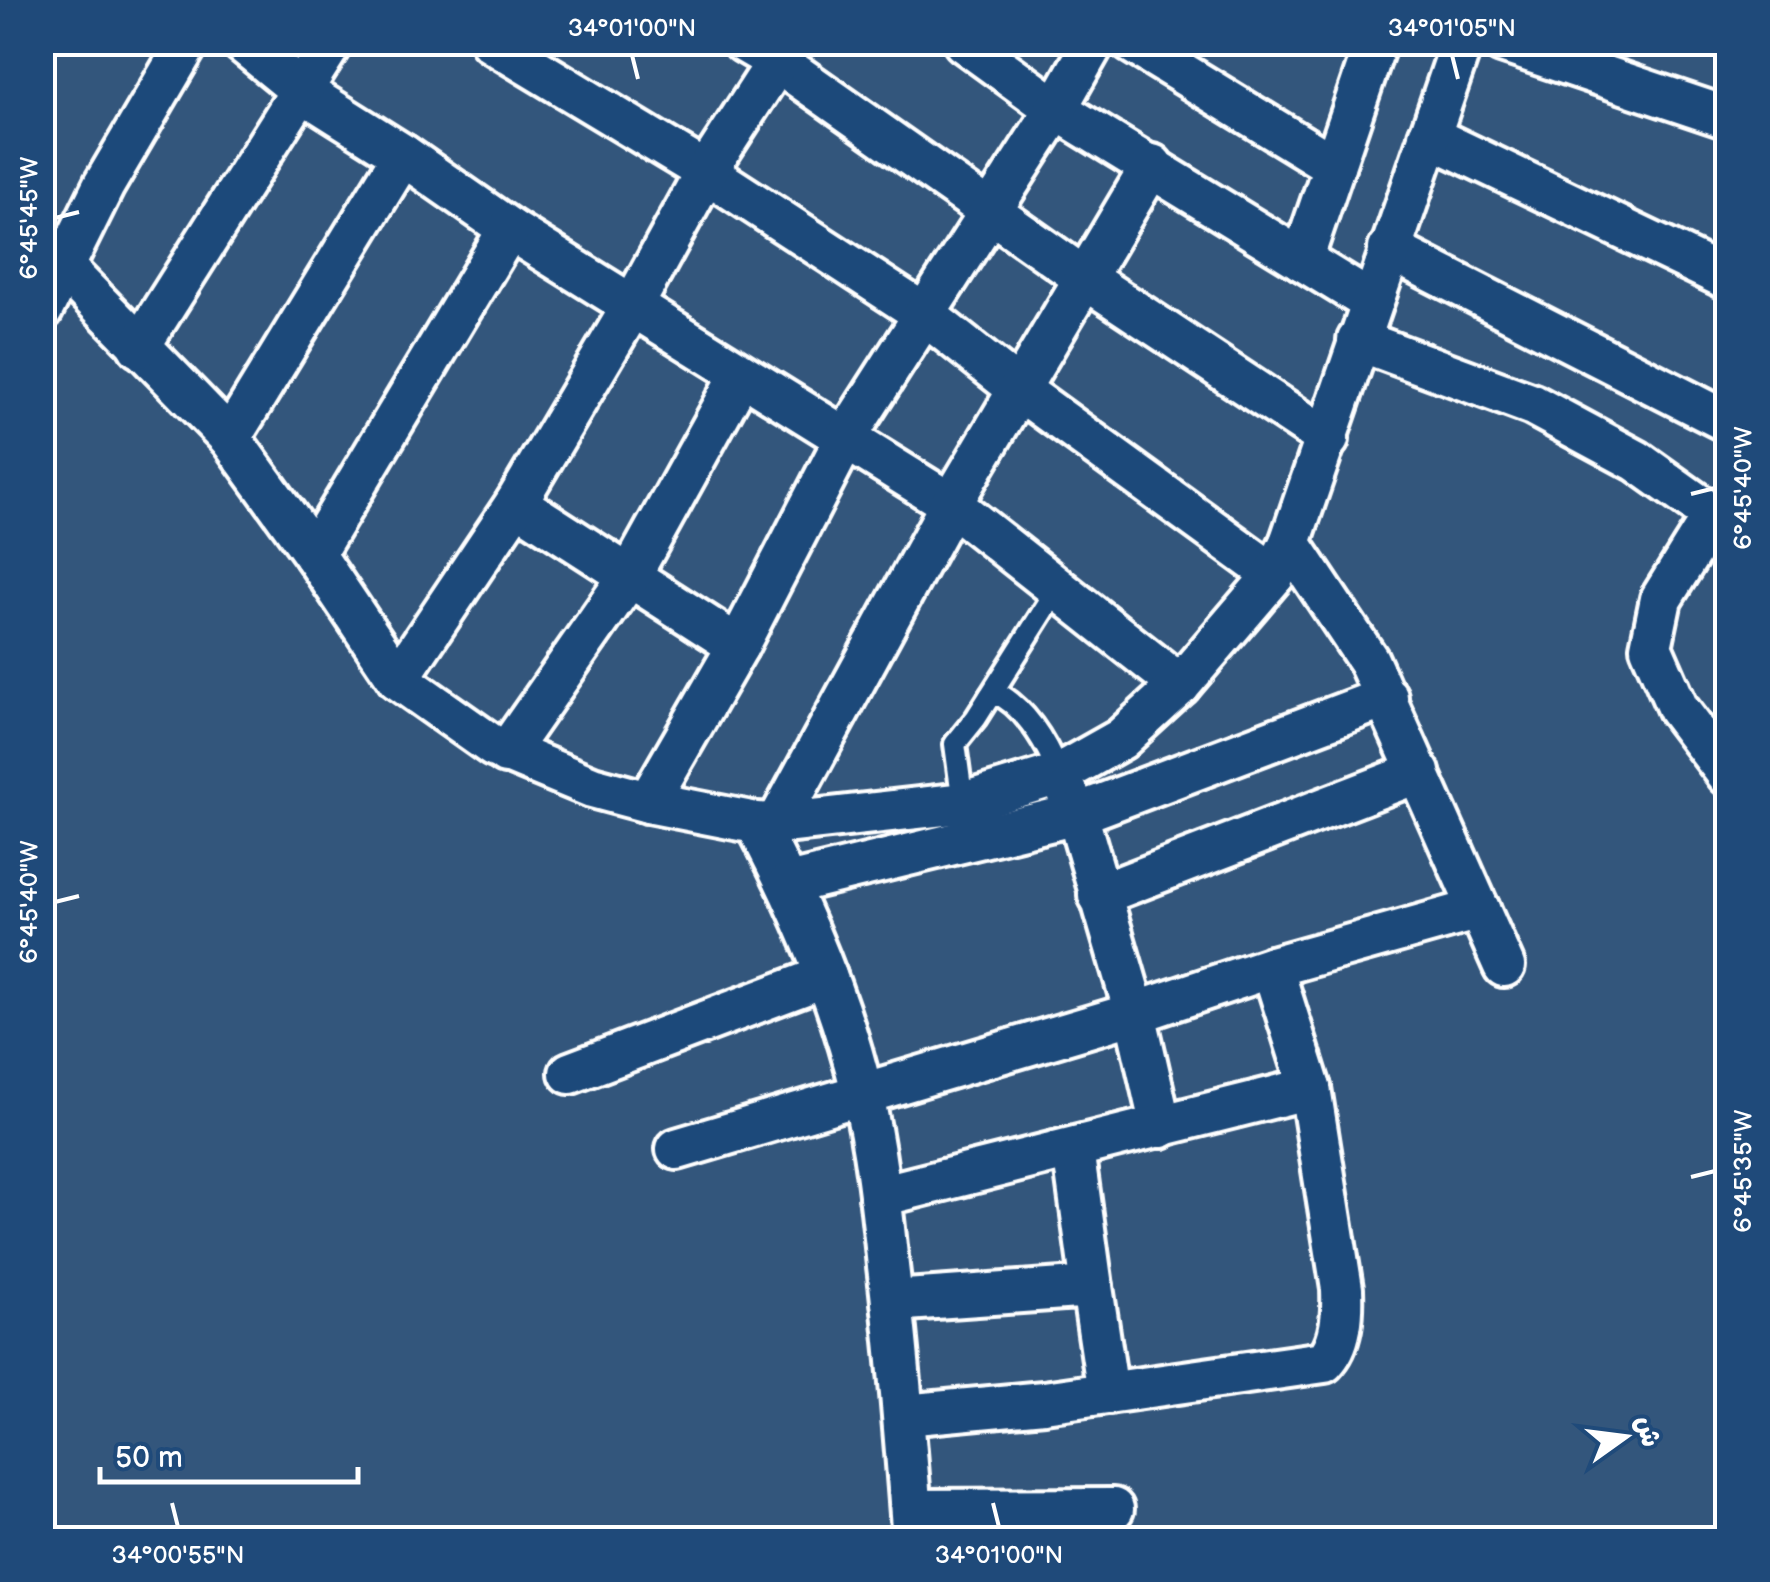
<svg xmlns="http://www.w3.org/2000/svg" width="1770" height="1582" font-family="'Balsamiq Sans','Playpen Sans Arabic',sans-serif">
  <rect width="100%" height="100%" fill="#33567c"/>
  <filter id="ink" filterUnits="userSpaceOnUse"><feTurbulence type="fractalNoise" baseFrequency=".01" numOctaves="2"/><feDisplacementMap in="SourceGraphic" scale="20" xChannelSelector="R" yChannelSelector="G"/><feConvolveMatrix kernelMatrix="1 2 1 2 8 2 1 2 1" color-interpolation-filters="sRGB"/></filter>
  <g filter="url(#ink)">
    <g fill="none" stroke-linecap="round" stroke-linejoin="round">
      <defs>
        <g id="lane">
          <path d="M990,696H1002C1030,714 1047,745 1059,774"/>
          <path d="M963,803L955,744L976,718L1058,588"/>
        </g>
        <g id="street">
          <path d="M242,42L303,92L403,155L509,229L951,504L1180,685"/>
          <path d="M491,42L706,172L924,314L1021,391L1274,575"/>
          <path d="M744,42L778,62L1086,279L1328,439"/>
          <path d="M964,42L1056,109L1371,302"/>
          <path d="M1131,42L1334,166"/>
          <path d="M1502,42L1728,118"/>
          <path d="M1429,136L1728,279"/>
          <path d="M1389,249L1728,422"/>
          <path d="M42,250L64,268L230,438L314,554L398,679L493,746L592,787L648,802L756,823L777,824L963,803L1059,774L1121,739L1180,685L1274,575L1290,543L1462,42"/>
          <path d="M1302,260L1376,42"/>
          <path d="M42,310L104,185L188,42"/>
          <path d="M1358,340L1533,405L1637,461L1728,526"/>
          <path d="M139,347L332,42"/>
          <path d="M230,438L403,155"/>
          <path d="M516,503L738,646"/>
          <path d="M1714,514L1661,599L1651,647L1678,709L1728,775"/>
          <path d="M1290,543L1368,660L1504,966"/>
          <path d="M314,554L509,229"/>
          <path d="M398,679L516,503L632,307L706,172L790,42"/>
          <path d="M506,753L631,574L741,375"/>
          <path d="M1067,792L1077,814L1135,1013L1161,1127"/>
          <path d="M648,802L738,646L846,437L1056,109L1094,42"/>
          <path d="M756,823C801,908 840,999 862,1092C876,1149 882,1208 888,1266C899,1357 906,1448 913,1540"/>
          <path d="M777,824L951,504L1152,165"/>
          <path d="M788,884L1077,814L1387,697"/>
          <path d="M1099,895L1419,772"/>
          <path d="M570,1073L826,976"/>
          <path d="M677,1149L1135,1013L1272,967L1479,909"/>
          <path d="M1073,1149L1092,1287"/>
          <path d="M880,1196L1310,1088L1272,967"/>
          <path d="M892,1301L1092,1287L1108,1393"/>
          <path d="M904,1415L1044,1402L1324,1362C1342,1344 1343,1313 1342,1289L1310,1088"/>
          <path d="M911,1510L1113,1509"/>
        </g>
      </defs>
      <!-- lane casing -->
      <use href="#lane" stroke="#fff" stroke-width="28"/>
      <!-- street casing -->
      <use href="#street" stroke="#fff" stroke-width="48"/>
      <!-- lane -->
      <use href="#lane" stroke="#1f4a7a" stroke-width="20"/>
      <!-- street -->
      <use href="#street" stroke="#1f4a7a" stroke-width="40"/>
    </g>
  </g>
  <!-- ticks -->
  <path fill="none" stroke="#fff" stroke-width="4" d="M632,55L638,79M1452,55L1458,79M55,218L79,212M1691,494L1715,488M55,902L79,896M1691,1177L1715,1171M172,1503L178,1527M993,1503L999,1527"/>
  <!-- margin -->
  <rect width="1770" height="1582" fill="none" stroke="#1f4a7a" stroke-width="110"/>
  <!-- north arrow -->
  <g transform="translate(1625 1437) rotate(76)" stroke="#1f4a7a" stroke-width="8" paint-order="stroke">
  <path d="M0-8L18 38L0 25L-18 38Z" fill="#ffffff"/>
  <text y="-15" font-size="28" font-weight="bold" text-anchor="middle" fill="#ffffff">ش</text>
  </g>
  <!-- scale -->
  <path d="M100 1467v15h258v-15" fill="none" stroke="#ffffff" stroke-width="5"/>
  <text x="115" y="1467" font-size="30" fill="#ffffff" stroke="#1f4a7a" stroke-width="8" paint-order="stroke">50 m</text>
  <rect x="55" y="55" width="1660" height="1472" fill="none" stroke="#fff" stroke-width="4"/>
  <g font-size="25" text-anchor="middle" fill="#fff">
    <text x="632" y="36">34°01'00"N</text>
    <text x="1452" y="36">34°01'05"N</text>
    <text transform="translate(28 218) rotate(-90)" y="9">6°45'45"W</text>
    <text transform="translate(1742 488) rotate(-90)" y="9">6°45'40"W</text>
    <text transform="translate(28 902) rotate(-90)" y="9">6°45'40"W</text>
    <text transform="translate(1742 1171) rotate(-90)" y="9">6°45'35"W</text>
    <text x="178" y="1563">34°00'55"N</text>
    <text x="999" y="1563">34°01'00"N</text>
  </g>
</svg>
